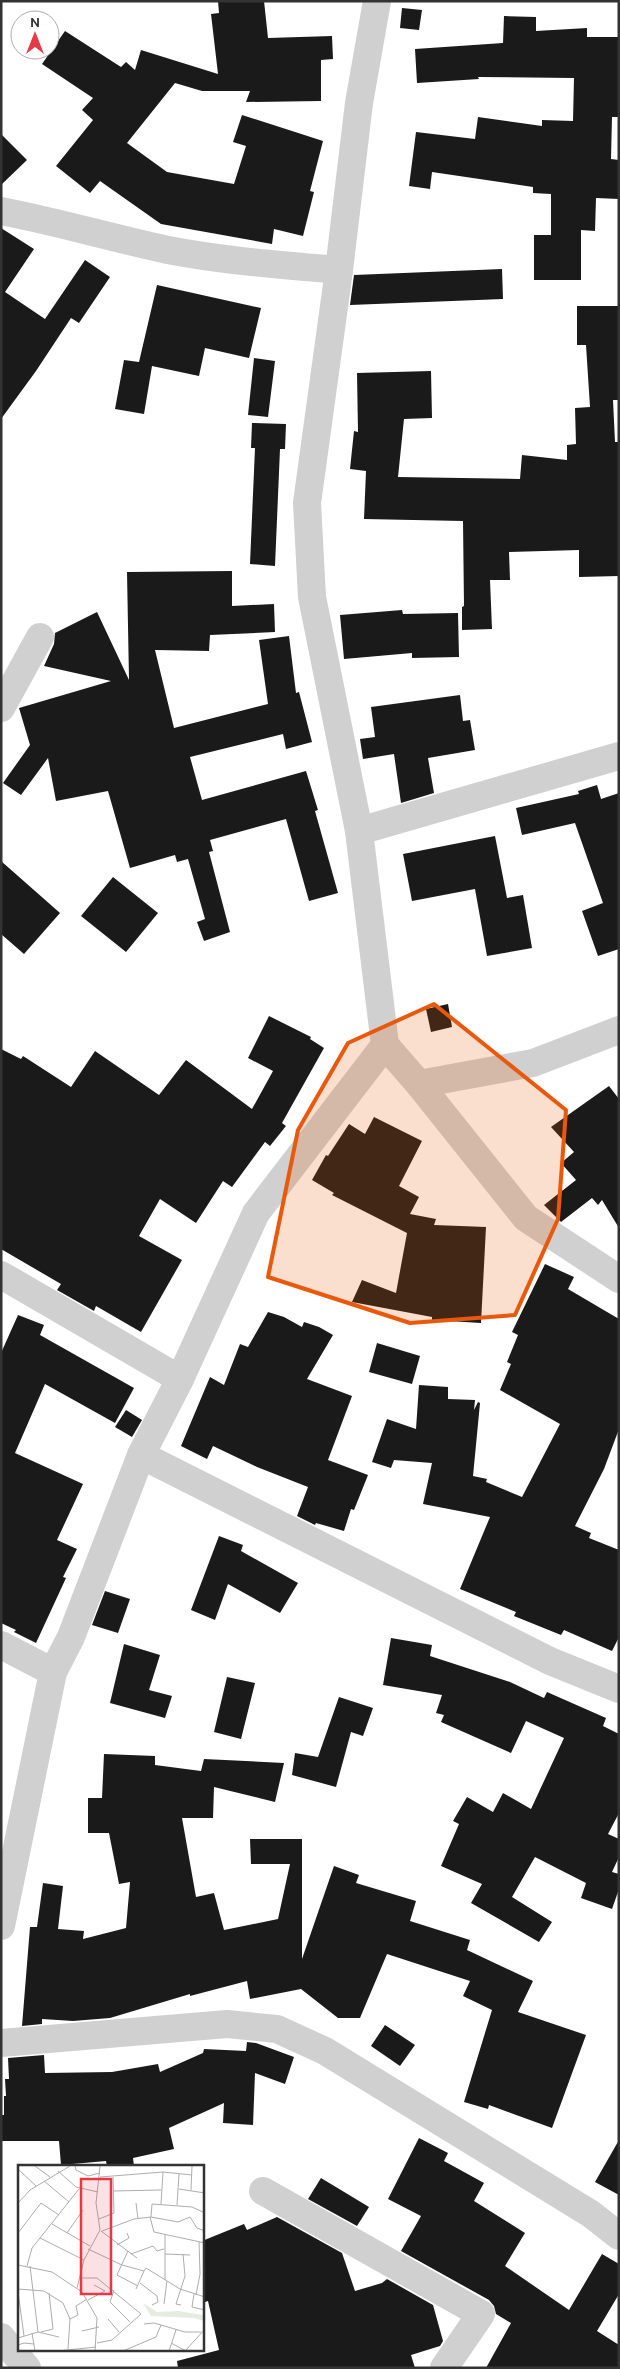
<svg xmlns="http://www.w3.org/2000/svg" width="620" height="2369" font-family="Overpass,sans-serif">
  <rect width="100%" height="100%" fill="#fff"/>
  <!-- building -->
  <g fill="#1a1a1a">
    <path d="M218,1H264L268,38L332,36L333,59L321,60V101L246,102L250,91H202L175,83L127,143L167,172L234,184L246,146L233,142L242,115L323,141L310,191L314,192L303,236L274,229L272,244L161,224L100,181L90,193L56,166L93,120L82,110L93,98L42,64L65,31L121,67L126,62L135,70L141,50L218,74L211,14L219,13Z"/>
    <path d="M402,8L422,10L419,30L400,28Z"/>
    <path d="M504,16L536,17V31L587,28V37H619V117H612L611,159L619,160V199L596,198L595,231L581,230V280H534V235H551V194L533,193V187L432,172L430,189L409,186L416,132L475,139L478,117L542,126V120L573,121L574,78L478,77L479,79L417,83L415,49L503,43Z"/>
    <path d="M1,134L27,160L1,185Z"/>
    <path d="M1,228L34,249L5,292L45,319L85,260L110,277L79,323L71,318L36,371L1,419Z"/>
    <path d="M502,269L503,299L350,305L354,275Z"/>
    <path d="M157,285L261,308L249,358L205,348L199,376L152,366L144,414L115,409L124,360L139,362Z"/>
    <path d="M577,306H619V400H613L615,442H619V576L579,577V550L509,552L510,580H490L492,629L462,630V607L464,606L463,521L364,519L366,471L350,469L354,431L358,432L357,373L431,371L432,418L404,419L398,477L520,479L522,455L567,460V445L576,444L575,408L590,407L586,345H577Z"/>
    <path d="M254,358L275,361L268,417L248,415Z"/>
    <path d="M252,423L286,424L285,449H280L275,566L250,564L255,448H251Z"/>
    <path d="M232,571V606L274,604L275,632L210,635L209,651L155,650L174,728L268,704L259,640L289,636L296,693L299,692L312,742L286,749L283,734L190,757L202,800L306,771L318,810L315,811L338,893L309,901L286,819L210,840L213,851L209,852L230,932L204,941L197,922L205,919L188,859L177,862L175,855L130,868L108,791L56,801L48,758L21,795L3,783L30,745L19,708L111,681L44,666L54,644L55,633L97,612L129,680L127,572Z"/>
    <path d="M402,610L403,614L458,613L459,657L412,658V653L344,659L340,615Z"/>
    <path d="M460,695L463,721L470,720L475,750L428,758L434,793L401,803L394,754L363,759L360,739L375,737L371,707Z"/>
    <path d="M597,785L601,799L619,793V949L598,956L582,911L603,903L575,823L522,835L516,808L579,794L578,791Z"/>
    <path d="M495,836L507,898L523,895L532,948L487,956L475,889L412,901L403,854Z"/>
    <path d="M1,861L60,913L24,954L1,934Z"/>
    <path d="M113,877L158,913L126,952L81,916Z"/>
    <path d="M448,1004L452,1027L431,1032L426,1009Z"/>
    <path d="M269,1016L311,1037L310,1039L324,1048L282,1123L286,1126L270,1146L265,1142L232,1187L223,1181L196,1223L160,1199L139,1236L182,1260L141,1332L96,1306L94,1311L57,1290L61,1284L1,1249V1049L21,1059L23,1056L71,1087L95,1051L159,1095L186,1060L252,1109L273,1071L248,1058Z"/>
    <path d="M609,1086L619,1099V1228L602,1200L598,1205L592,1198L561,1222L544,1205L576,1180L561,1163L574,1152L551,1127Z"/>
    <path d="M374,1117L422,1141L399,1186L419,1197L410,1214L436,1219L434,1225L486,1227L481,1323L432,1320V1317L352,1302L362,1280L396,1293L407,1233L332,1195L334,1193L312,1180L326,1155L328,1156L349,1124L365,1134Z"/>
    <path d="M545,1264L574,1277L568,1289L619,1319V1429L604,1469L575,1526L591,1533L589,1538L619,1550V1637L612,1651L564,1630L561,1635L514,1616L516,1612L460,1589L490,1517L423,1504L432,1463L394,1460L391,1468L372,1462L387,1419L416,1429L419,1385L448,1387V1399L475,1400L474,1410L478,1402L480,1403L473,1476L487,1479L486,1482L522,1497L560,1424L500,1390L511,1364L507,1362L518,1335L512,1332Z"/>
    <path d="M268,1312L284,1317L302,1327L304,1322L319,1327L333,1335L307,1379L352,1396L328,1460L368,1475L354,1510L351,1509L344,1531L316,1523L315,1525L297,1516L308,1487L257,1467L213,1446L207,1459L181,1446L210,1377L224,1385L240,1344L248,1347Z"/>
    <path d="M18,1315L44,1325L40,1335L134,1388L115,1423L45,1384L15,1453L83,1484L57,1540L77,1549L63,1577L66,1578L36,1643L14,1632L16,1630L1,1623V1353Z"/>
    <path d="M377,1343L420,1356L412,1384L369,1372Z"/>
    <path d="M126,1410L142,1420L132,1437L115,1427Z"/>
    <path d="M219,1536L243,1545L241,1551L298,1583L280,1613L228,1584L215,1620L191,1610Z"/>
    <path d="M105,1591L130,1599L118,1633L92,1625Z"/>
    <path d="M391,1638L432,1645L430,1656L510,1682L544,1698L547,1692L606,1718L603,1726L619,1734V1813L608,1834L619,1839V1857L612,1872L619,1874V1889L612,1909L581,1898L586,1883L535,1857L512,1897L552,1922L539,1942L471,1903L482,1884L441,1866L459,1824L453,1821L467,1797L493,1812L503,1793L531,1809L564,1738L526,1721L511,1753L441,1722L444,1715L436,1713L442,1695L383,1685Z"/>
    <path d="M124,1644L160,1655L149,1690L172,1696L165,1718L110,1703Z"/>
    <path d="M227,1677L255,1683L241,1739L214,1732Z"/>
    <path d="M339,1697L373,1708L363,1736L351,1732L336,1787L292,1775L295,1753L318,1757Z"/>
    <path d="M104,1754L155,1756V1765L201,1771L204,1759L284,1763L275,1802L214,1787L213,1818H182L196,1897L214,1893L224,1930L278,1919L290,1864H251L250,1839H302V1959L334,1866L359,1875L356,1883L416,1901L410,1921L470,1940L467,1950L533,1981L518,2012L586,2035L552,2128L489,2105L488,2109L464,2102L492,2010L463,1996L470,1981L387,1954L360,2018H338L301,1989L250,1999L247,1981L190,1996V1994L110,2018L73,2021L42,2019V2024L22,2026L30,1927H37L43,1883L63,1886L58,1929L84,1931L83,1939L126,1928L130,1882L119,1884L109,1833H88V1798H102Z"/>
    <path d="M385,2025L415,2045L400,2066L371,2046Z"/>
    <path d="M247,2042L256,2043L294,2057L285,2084L255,2073L253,2125L223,2123L224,2103L169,2128L174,2149L133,2158L134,2166H107L106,2161L61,2165L59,2141H1V2115H4V2096H6L5,2079H9L8,2058L44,2055L45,2073L112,2072L158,2064L160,2072L203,2053L204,2049L246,2051Z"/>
    <path d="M419,2138L448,2153L444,2161L484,2183L474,2201L525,2233L505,2266L569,2310L602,2254L619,2264V2294L597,2331L619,2345V2368H486L511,2323L496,2314L494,2306L489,2300L401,2251L421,2216L388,2199Z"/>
    <path d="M619,2140V2195L595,2182Z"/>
    <path d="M321,2178L369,2207L357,2226L308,2199Z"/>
    <path d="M277,2217L342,2253L355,2291L382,2283L387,2279L433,2305L443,2341L440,2346L411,2355L415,2368H178L177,2361L219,2350L208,2301L202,2303V2241L244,2224L247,2230Z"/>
  </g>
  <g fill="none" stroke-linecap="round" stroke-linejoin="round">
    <!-- minor -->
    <g stroke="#d0d0d0" stroke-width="28">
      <path d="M1,211C58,222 112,238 168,250C225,261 282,265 339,270"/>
      <path d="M1,708L40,637"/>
      <path d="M359,831L619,756"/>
      <path d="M385,1045L419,1084L526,1218L619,1279"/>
      <path d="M419,1084L533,1063L619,1030"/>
      <path d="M1,1275L180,1379"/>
      <path d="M141,1455L550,1661L619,1689"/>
      <path d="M1,1645L53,1672"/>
      <path d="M1,1926L53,1672L71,1637L141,1455L180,1379L256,1213L385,1045L359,831L312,597L307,503L339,270L359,103L377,1"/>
      <path d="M1,2043L227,2024L277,2029L325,2051L591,2214L619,2236"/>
      <path d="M263,2191L481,2314L444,2368"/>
      <path d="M1,2337L27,2368"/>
    </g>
  </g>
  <!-- marked area -->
  <path fill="#e8590c" fill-opacity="0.2" stroke="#e8590c" stroke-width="4" stroke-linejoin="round" d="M434,1004L566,1110L558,1219L515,1315L410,1323L268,1277L298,1130L348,1043Z"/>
  <!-- overview -->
  <g transform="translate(18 2165)">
    <rect width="186" height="186" fill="#fff"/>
    <path d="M125,138L139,147L160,146L186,150V156L176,153L133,151Z" fill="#e6ecdf"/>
    <path fill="none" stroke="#adadad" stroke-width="1" d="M17,1L32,12M57,1L58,5L70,11L82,8M0,4L18,21M40,6L58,22L80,27M82,12L145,7L174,10M26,16L51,37M161,24L187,28M173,25L174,1M95,26L143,25M0,38L12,25L52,1M118,38L120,54M143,39L145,7M159,40L161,9M132,52L136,67L187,78M133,52L134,39L174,42L187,48M81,54L96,48L95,12M34,59L72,81M83,66L119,93M84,66L116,54L133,52L160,57L172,52L179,63L187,66M0,68L23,38L41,50M49,68L65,45M147,69V115M22,73L66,95M99,80L111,73L109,68M70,84L104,100L126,106L128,103L162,124L187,132M110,86L99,110L120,121M113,89L135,81L139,86L146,84M147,89L172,90M0,100L34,107L64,127L79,153L77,186M9,101L14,83L61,24M12,101L20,167M62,113H79L123,149L94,175L79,178M122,118L139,131L140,137L134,140M59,123L66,95L82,65L78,38L82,1M0,124L26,126L45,138L52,154L50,184M118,124L126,106M96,125L92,137L112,157M0,127L6,171M176,129L174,142L187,145M178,130L182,109L181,77M70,135L87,126L76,120M146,139L149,116M163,140L158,139L167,111L165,89M52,154L60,150L58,141L69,134M90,154L101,167M126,159L136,158L167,167H183M64,166L81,162M23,167L35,164L31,128M14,168L17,186M0,173L20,167L41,172M153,178L168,186M0,184V180L6,178L16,179M40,186L78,182M105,186L138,172L143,160M151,186L158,165M167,186L187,164"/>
    <path fill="#e63946" fill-opacity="0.15" stroke="#e63946" stroke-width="2.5" d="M63,14H93V129H63Z"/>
    <rect width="186" height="186" fill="none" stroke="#333" stroke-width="2.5"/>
  </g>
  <!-- border -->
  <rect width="620" height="2369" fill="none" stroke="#333333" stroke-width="5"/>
  <!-- north arrow -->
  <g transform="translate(35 35)"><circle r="24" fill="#ffffff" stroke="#adadad"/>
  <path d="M0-4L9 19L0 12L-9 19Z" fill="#e63946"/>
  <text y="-8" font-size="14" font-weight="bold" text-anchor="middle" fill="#333333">N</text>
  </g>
</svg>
